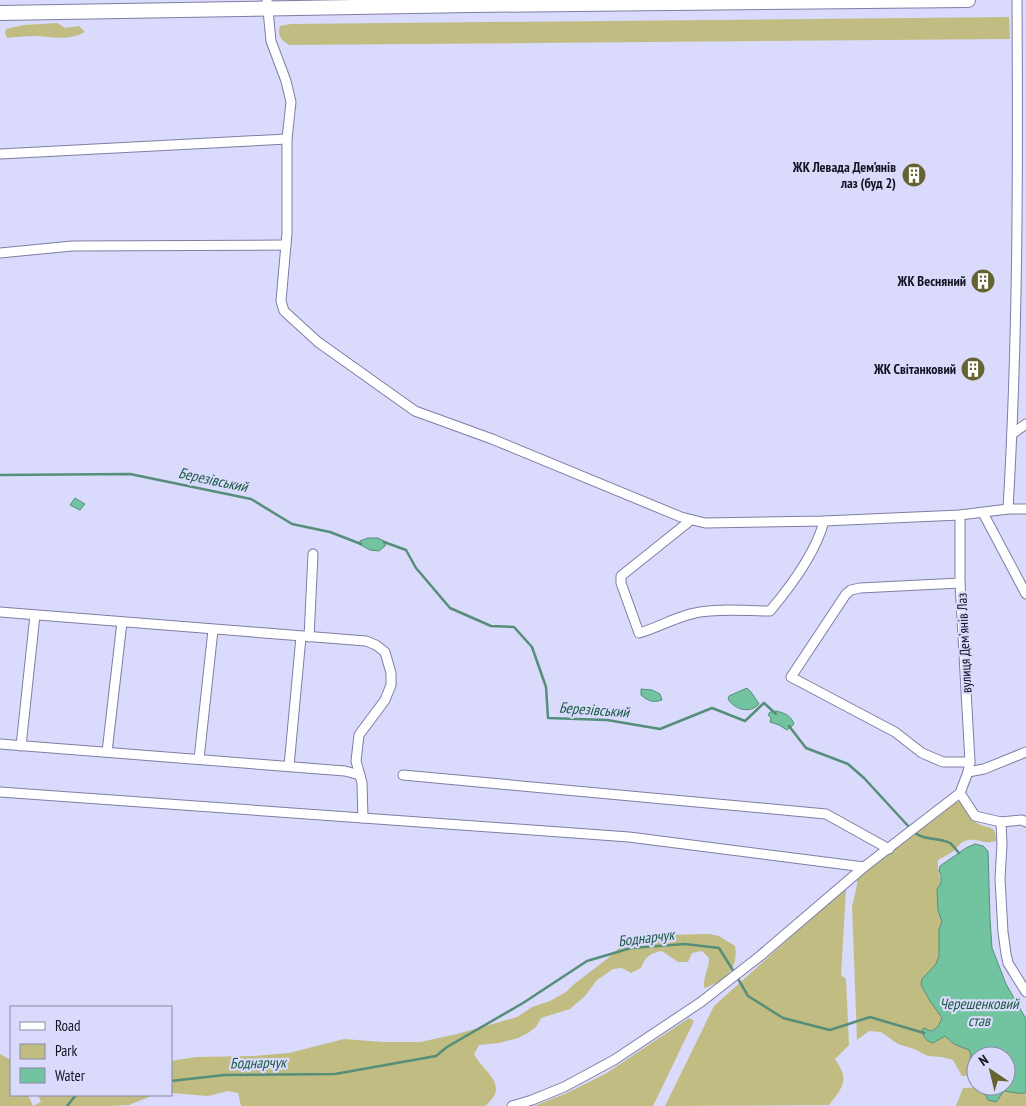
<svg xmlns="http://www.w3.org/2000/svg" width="1026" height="1106" font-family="'PT Sans Narrow',sans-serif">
  <rect width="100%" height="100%" fill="#d9dafc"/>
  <!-- green -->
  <g fill="#c1bd82">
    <path d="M1009,17L1010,39L289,45C281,40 277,35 280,26L291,24Z"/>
    <path d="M57,23L65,28L79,26L85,32C69,41 53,37 35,36C26,36 16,37 7,38L5,33L6,29L24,25Z"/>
    <path d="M955,802H962C966,808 971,819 977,823C988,830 996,823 996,841C983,845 980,838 968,840C960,841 958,848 952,852C948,855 943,857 938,860C937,868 940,875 941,883L937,889L938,910L942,922L939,929V956L936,964L922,979L921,985L930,1001L942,1018C939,1025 938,1028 931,1031L927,1028L939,1040L945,1036L954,1044L969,1050L971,1055L970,1059L975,1070L974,1075L962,1076L953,1060L942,1057L928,1056L914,1049L898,1044L881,1032L869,1031L857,1040L852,907L857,885V877Z"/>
    <path d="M844,889L846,890L841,975L846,979L849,1045L835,1059C850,1080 843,1087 829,1105L665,1106L714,1006Z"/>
    <path d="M709,934L719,936L735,946C739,969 725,982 704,988C703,977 709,969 709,958L702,951L692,953L688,962H678L662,951C650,953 645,957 641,968L631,973L622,968L613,969L597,980L585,996L570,1009L541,1018L536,1027L528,1033L518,1038L499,1043L479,1045L474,1054C484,1073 511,1085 485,1106H241L238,1093L228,1091L208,1096L171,1093V1061L196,1057L253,1056L289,1053L344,1039L383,1042H420L457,1034L517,1017L532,1007L550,1001L566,992L573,985L612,955L626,941L662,935Z"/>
    <path d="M689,1018L694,1021L653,1106H534L567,1093L605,1074Z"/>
    <path d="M0,1054L11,1060V1095H28L33,1106L41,1102L38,1095H154L129,1105L109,1106H0Z"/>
    <path d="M982,1087L1024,1093L1026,1095V1106H956L963,1088Z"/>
  </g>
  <!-- water -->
  <g fill="#72c3a0" stroke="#568e7a">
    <path d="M75,498L85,504L80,510L70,505Z"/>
    <path d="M368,538H378L386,542L385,546L379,551L370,550L359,544L360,541Z"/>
    <path d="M747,688L751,692L759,704C750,714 735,710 728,699L729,696Z"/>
    <path d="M641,689L652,690L660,694L662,700C653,703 648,701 641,695Z"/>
    <path d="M776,711C784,713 791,715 794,724L787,730L779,725L770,722L771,718L768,715L770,712Z"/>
    <path d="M975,844L983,846L988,851L990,919L992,948L1006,984L1026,1019V1093C1018,1094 1012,1092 1004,1091L996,1102L988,1100L981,1086H1006V1056H976V1078L974,1075L975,1070L970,1059L971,1055L969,1050L954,1044L945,1036L933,1043C926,1041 923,1037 922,1030L924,1028L931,1031C938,1028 939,1025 942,1018L930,1001L921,985L922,979L936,964L939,956V929L942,922L938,910L937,889L941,883V875L939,871L940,866L966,848Z"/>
  </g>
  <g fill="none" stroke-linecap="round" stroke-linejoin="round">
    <!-- stream -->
    <g stroke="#568e7a" stroke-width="2.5">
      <path d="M0,475L130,474L251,499L292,524L330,532L361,544"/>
      <path d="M384,542L406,550L416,568L450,608L491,626L514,627L532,647L546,687L548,718L607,720L660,729L712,708L745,721L764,703L776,714"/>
      <path d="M789,726L806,748L848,764L864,778L910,828"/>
      <path d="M914,832C924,841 939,837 950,843C953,845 956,850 959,853"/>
      <path d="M737,977L748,996L783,1018L830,1030L870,1017L924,1033"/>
      <path d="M171,1081L224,1075L335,1074L436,1056L447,1047L523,1003L587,961L631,948L685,944L719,948L734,972"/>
      <path d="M67,1106L76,1095"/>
    </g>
    <defs>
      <g id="street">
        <path d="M267,0L271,41L286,81L291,102L287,139V233L281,301L284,311L318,342L415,411L492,439L681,517L705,523L824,521L960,515L1008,509H1026"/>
        <path d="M0,154L287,139"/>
        <path d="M0,253L72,246L286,245"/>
        <path d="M1012,434L1026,424"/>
        <path d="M1008,509C1018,339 1018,169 1017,0"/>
        <path d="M983,513L1026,594"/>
        <path d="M691,520L621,576V583L639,633C658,628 675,617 695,613C715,608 748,611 770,611C791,586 816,553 824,521"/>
        <path d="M960,583L860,588L851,590L846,594L791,677L895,732L922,753L943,762H970"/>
        <path d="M0,612L366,641L376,645L385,652L391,673V685L385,700L359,735L356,761L362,783L363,818"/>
        <path d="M309,637L313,554"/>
        <path d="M0,744L345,771L360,775"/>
        <path d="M21,746L35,615"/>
        <path d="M107,752L122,622"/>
        <path d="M199,759L213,630"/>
        <path d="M289,766L301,637"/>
        <path d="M968,772L984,769L1026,752"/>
        <path d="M403,775L826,814L889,849"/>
        <path d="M0,792L629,837L864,867"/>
        <path d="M960,793L975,816L1001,822L1022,820L1026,822"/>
        <path d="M1001,822L1002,844L1000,879L1003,932L1006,954L1008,963L1026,992"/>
        <path d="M512,1106L532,1100L564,1087L614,1060L701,1002L760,956L864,867L960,793L968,772L970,762L960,583V515"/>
      </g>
      <path id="primary" d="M0,13L471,5L968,0"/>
    </defs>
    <!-- street casing -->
    <use href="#street" stroke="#7e7ea5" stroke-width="11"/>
    <!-- primary casing -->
    <use href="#primary" stroke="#7e7ea5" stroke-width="16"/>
    <!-- street -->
    <use href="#street" stroke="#fff" stroke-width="9"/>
    <!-- primary -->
    <use href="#primary" stroke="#fff" stroke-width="14"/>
  </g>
  <!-- icons -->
  <defs>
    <symbol id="building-disc" viewBox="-11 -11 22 22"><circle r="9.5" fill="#676330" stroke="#d9dafc"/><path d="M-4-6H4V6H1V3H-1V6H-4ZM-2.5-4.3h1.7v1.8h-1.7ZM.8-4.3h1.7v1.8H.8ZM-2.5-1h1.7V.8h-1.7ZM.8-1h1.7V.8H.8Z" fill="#fff"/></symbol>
  </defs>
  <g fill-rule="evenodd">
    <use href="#building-disc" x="900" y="161" width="28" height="28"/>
    <use href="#building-disc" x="969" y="267" width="28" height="28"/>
    <use href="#building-disc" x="959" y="355" width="28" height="28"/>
  </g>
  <g text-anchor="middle" stroke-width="4.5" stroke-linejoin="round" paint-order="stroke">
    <!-- poi labels -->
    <g font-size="14" font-weight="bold" fill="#141322" stroke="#d9dafc" text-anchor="end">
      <text x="896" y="172">ЖК Левада Дем’янів<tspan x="896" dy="16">лаз (буд 2)</tspan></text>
      <text x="966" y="286">ЖК Весняний</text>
      <text x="956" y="374">ЖК Світанковий</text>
    </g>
    <!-- street labels -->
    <g font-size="14" fill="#141322" stroke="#d9dafc">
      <text transform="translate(964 643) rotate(-93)" y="5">вулиця Демʼянів Лаз</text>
    </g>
    <!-- water labels -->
    <g font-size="15" font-style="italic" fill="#1b5a43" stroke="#d9dafc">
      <text transform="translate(213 480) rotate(12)" y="5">Березівський</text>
      <text transform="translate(594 710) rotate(4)" y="5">Березівський</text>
      <text transform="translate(646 938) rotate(-7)" y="5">Боднарчук</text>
      <text x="979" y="1009">Черешенковий<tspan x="979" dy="17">став</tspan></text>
      <text transform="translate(258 1063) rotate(-1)" y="5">Боднарчук</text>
    </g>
  </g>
  <!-- legend -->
  <rect x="10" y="1006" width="162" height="90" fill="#d9dafc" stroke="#8a8aa5"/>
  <rect x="20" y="1022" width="25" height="8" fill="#ffffff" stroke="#8a8aa5"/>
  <text x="55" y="1031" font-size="15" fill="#141322">Road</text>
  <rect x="20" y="1044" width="25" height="15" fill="#c1bd82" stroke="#8a8aa5"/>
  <text x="55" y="1056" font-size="15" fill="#141322">Park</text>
  <rect x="20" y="1068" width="25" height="15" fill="#72c3a0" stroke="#8a8aa5"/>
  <text x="55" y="1081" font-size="15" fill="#141322">Water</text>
  <!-- north arrow -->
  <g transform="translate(991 1071) rotate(325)"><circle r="24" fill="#d9dafc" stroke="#8a8aa5"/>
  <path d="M0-4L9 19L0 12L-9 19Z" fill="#676330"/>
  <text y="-8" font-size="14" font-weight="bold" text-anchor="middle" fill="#141322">N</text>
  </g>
</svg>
